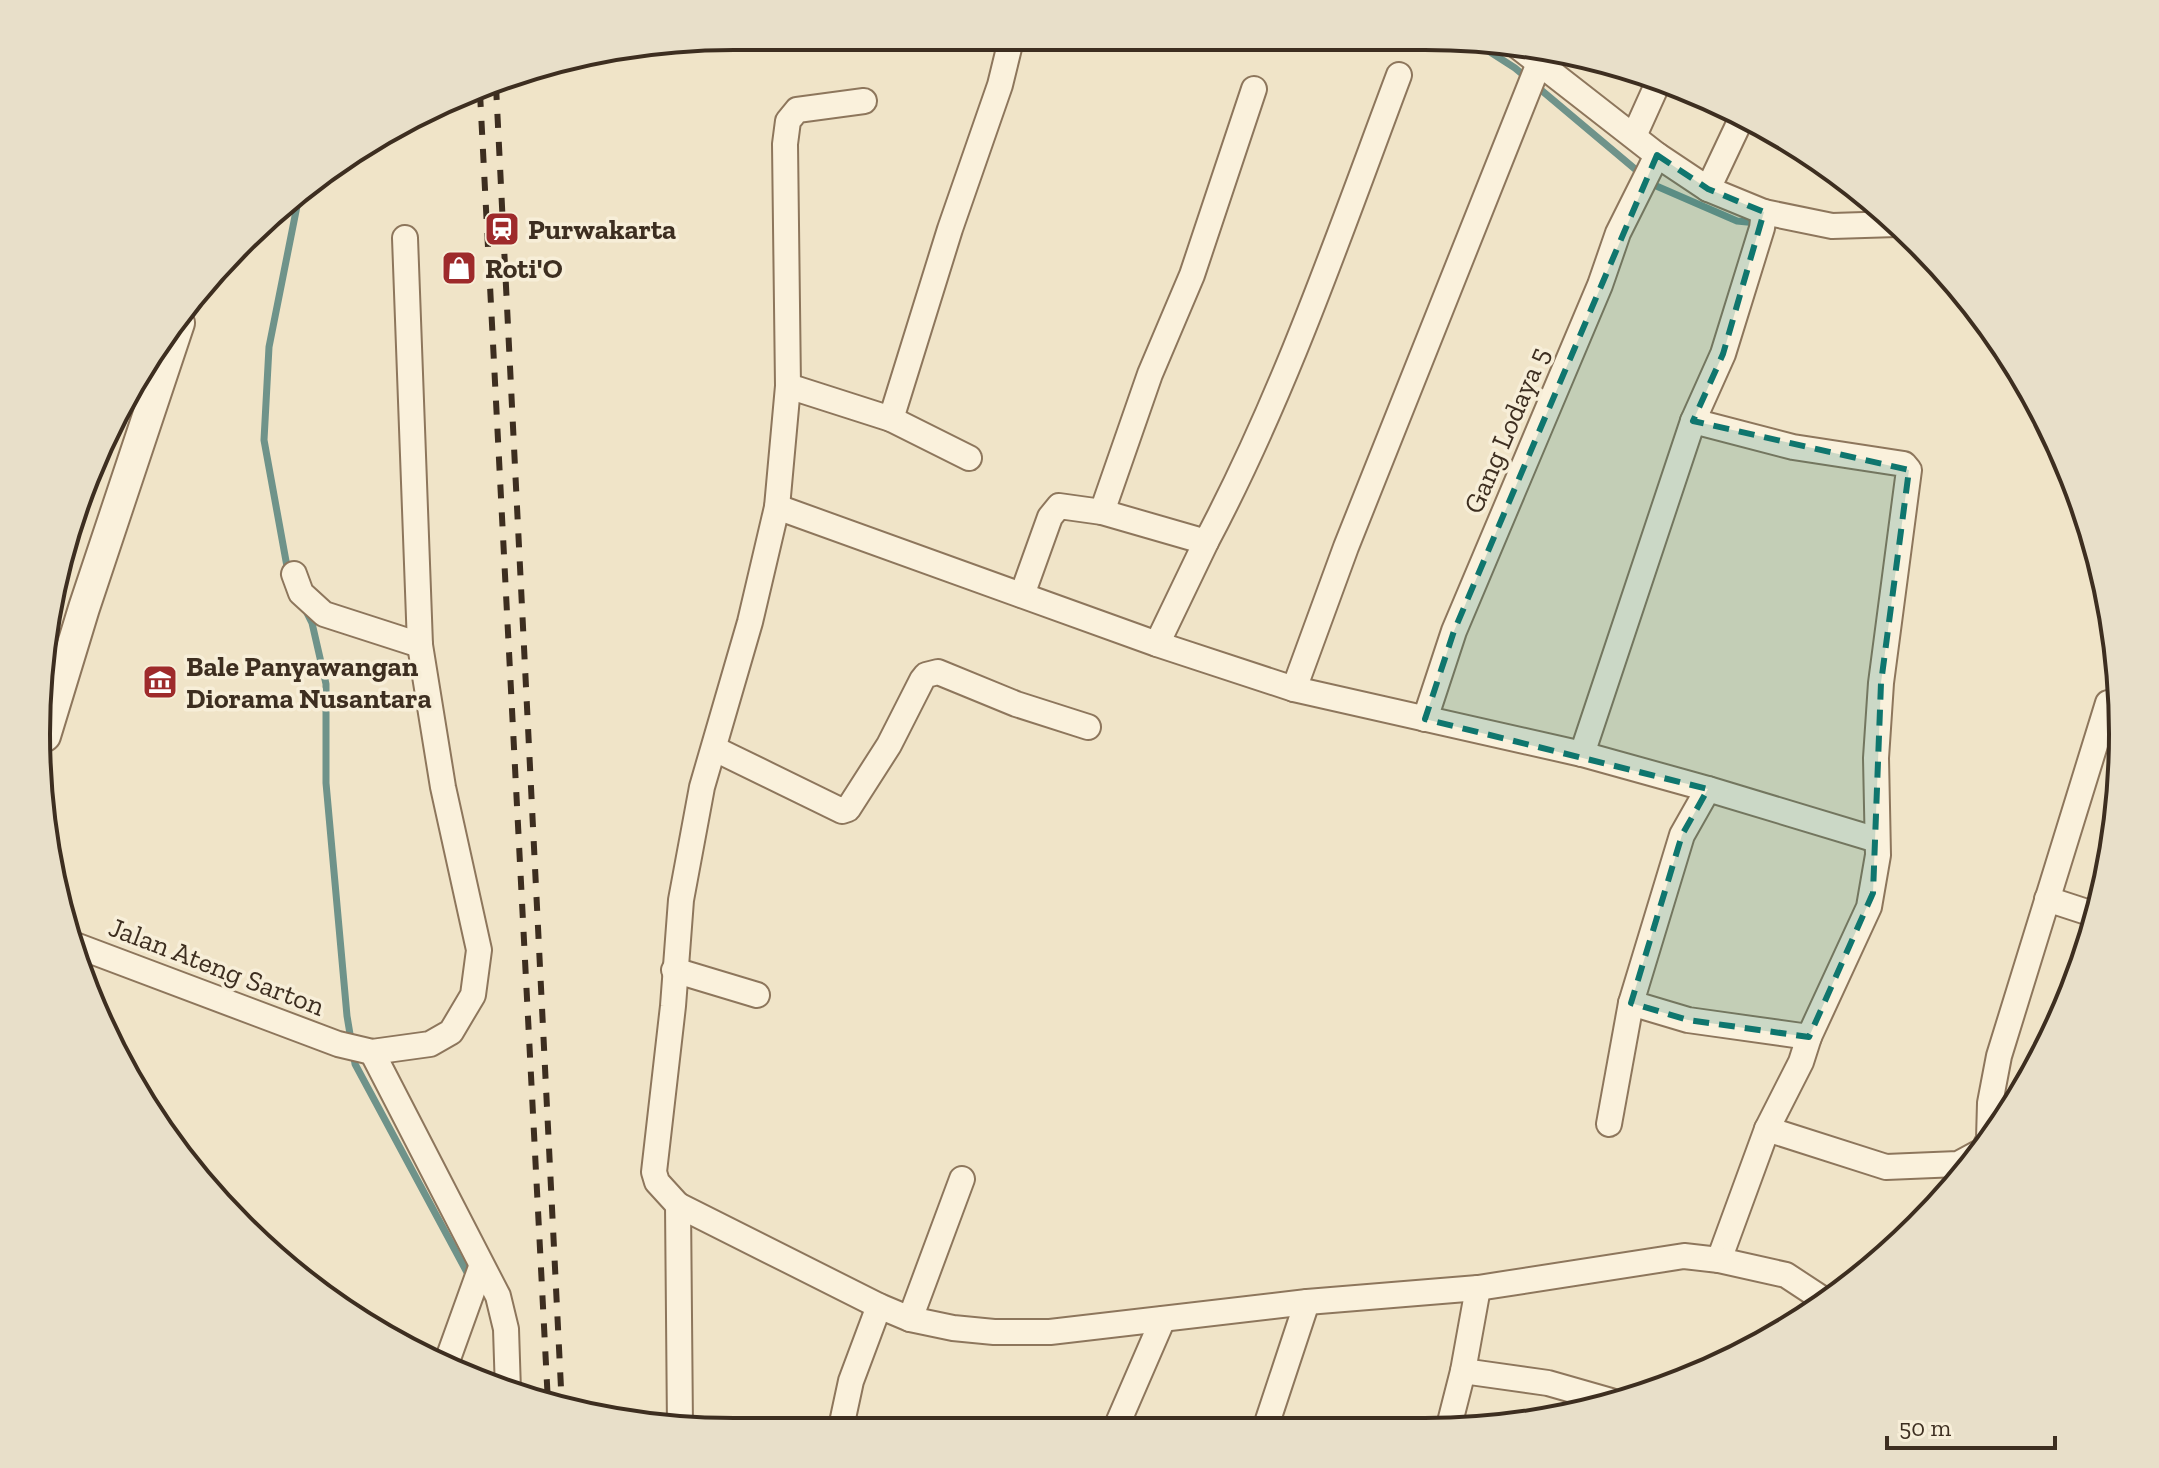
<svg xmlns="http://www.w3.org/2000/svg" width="2159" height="1468" font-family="'Zilla Slab',serif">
  <rect width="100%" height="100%" fill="#f0e4c8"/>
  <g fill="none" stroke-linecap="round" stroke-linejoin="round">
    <!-- stream -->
    <g stroke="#6f938a" stroke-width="7">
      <path d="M1473,41L1515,68L1654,185L1737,221L1757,223"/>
      <path d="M288,572L264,440L269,347L299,196"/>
      <path d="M305,609L312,623L326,684V783L347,1016L355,1064L470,1278"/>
    </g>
    <defs>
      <g id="minor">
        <path d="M1516,45L1657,155L1708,189L1764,212L1832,226L1897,224"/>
        <path d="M1634,136L1657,85"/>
        <path d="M1708,189L1742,117"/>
        <path d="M788,386L891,419L950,229L1000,85L1012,36"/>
        <path d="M891,419L969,458"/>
        <path d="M1693,421L1793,447L1904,464L1909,470L1881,683L1876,758L1878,855L1869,907L1809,1037L1801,1062L1767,1129L1719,1260"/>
        <path d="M777,507L1157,644L1294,689L1582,754L1708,789L1877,840"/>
        <path d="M1102,512L1150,374L1192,275L1254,89"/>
        <path d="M294,574L301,593L324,614L420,645"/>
        <path d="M1022,595L1050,517L1059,506L1102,512L1206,542C1285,393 1340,232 1399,75"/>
        <path d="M1157,644L1206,542"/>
        <path d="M1294,689L1346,547L1539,63"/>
        <path d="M1425,719L1454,631L1600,285L1618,233L1657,155"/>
        <path d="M715,749L842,811L848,809L889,745L922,680L926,675L938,672L1016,704L1088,727"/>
        <path d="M1582,754L1693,421L1723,354L1762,228L1764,212"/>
        <path d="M1708,789L1682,835L1631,1003L1688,1020L1809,1037"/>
        <path d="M2047,899L2096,915"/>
        <path d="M75,945L338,1044L372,1052L430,1044L451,1032L473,995L479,950L443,787L420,645L405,238"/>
        <path d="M674,970L757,995"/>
        <path d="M372,1052L498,1296L506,1329L508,1391"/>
        <path d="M1609,1124L1631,1003"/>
        <path d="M1767,1129L1886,1167L1958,1164L1982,1151"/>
        <path d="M1985,1147L1989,1139L1990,1103L1999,1056L2108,703"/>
        <path d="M678,1205L879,1306L910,1319L953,1328L994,1332H1050L1307,1302L1478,1288L1684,1256L1719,1260L1786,1275L1821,1298"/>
        <path d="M910,1319L962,1179"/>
        <path d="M445,1367L481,1267"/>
        <path d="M1463,1371L1548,1383L1611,1401"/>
        <path d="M680,1427L678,1205L657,1182L654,1172L673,1006L681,900L702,787L750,622L777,507L788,386L785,144L788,121L797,110L864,101"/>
        <path d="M1448,1430L1463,1371L1478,1288"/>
        <path d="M840,1432L851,1381L879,1306"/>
        <path d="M1114,1432L1163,1319"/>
        <path d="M1264,1432L1307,1302"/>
      </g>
      <path id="tertiary" d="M45,736L84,608L179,323"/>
    </defs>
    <!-- minor casing -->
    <use href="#minor" stroke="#8d765c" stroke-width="28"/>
    <!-- tertiary casing -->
    <use href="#tertiary" stroke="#8d765c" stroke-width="34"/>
    <!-- minor -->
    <use href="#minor" stroke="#faf1dc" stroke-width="24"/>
    <!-- tertiary -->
    <use href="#tertiary" stroke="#faf1dc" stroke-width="30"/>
    <!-- rail -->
    <g stroke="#3d2e20" stroke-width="6" stroke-dasharray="14 14" stroke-linecap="butt">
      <path d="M496,86L562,1408"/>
      <path d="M480,93L548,1403"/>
    </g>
  </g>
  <!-- marked area -->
  <path fill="#0f766e" fill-opacity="0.2" stroke="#0f766e" stroke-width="6" stroke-dasharray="16 10" stroke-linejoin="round" d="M1657,155L1708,189L1764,212L1723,354L1693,421L1909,470L1881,683L1873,893L1809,1037L1688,1020L1631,1003L1682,835L1708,789L1425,719L1454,631Z"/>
  <!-- icons -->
  <defs>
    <symbol id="station-square" viewBox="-11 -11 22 22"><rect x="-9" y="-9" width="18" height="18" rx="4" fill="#9e2a2b" stroke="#f7eed8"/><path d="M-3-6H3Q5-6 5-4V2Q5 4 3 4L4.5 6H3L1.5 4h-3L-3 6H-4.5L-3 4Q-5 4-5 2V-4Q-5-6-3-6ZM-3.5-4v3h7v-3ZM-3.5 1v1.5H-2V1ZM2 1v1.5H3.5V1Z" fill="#fff"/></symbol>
    <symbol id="shop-square" viewBox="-11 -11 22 22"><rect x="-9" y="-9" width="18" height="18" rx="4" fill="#9e2a2b" stroke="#f7eed8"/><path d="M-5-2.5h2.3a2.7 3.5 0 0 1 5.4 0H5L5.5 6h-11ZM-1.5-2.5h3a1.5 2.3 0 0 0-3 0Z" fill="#fff"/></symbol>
    <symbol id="museum-square" viewBox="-11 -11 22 22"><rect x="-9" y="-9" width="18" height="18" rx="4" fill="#9e2a2b" stroke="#f7eed8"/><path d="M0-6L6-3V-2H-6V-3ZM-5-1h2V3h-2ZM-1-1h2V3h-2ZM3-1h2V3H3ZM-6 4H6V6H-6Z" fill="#fff"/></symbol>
  </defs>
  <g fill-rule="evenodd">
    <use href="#station-square" x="482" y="209" width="40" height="40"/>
    <use href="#shop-square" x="439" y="248" width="40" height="40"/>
    <use href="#museum-square" x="140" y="662" width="40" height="40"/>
  </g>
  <g text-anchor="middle" stroke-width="7" stroke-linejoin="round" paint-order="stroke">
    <!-- poi labels -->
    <g font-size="28" font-weight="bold" fill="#3d2e20" stroke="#f7eed8" text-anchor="start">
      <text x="528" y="239">Purwakarta</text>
      <text x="485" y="278">Roti'O</text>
      <text x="186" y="676">Bale Panyawangan<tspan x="186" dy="32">Diorama Nusantara</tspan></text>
    </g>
    <!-- street labels -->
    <g font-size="28" fill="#3d2e20" stroke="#f7eed8">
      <text transform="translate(1506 430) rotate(-67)" y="10">Gang Lodaya 5</text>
      <text transform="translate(217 966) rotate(21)" y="10">Jalan Ateng Sarton</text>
    </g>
  </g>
  <!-- crop -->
  <path d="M0 0H2159V1468H0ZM734 50H1425A684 684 0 0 1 2109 734V734A684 684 0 0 1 1425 1418H734A684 684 0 0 1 50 734V734A684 684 0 0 1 734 50Z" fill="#e8dfc9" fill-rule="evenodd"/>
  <path fill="none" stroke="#3d2e20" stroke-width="4" d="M734 50H1425A684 684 0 0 1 2109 734V734A684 684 0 0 1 1425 1418H734A684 684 0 0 1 50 734V734A684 684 0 0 1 734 50Z"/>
  <!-- scale -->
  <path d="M1887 1436v12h168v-12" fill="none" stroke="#3d2e20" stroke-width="4"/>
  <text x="1899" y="1436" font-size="24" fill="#3d2e20" stroke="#f7eed8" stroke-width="6" paint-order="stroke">50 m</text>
</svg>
